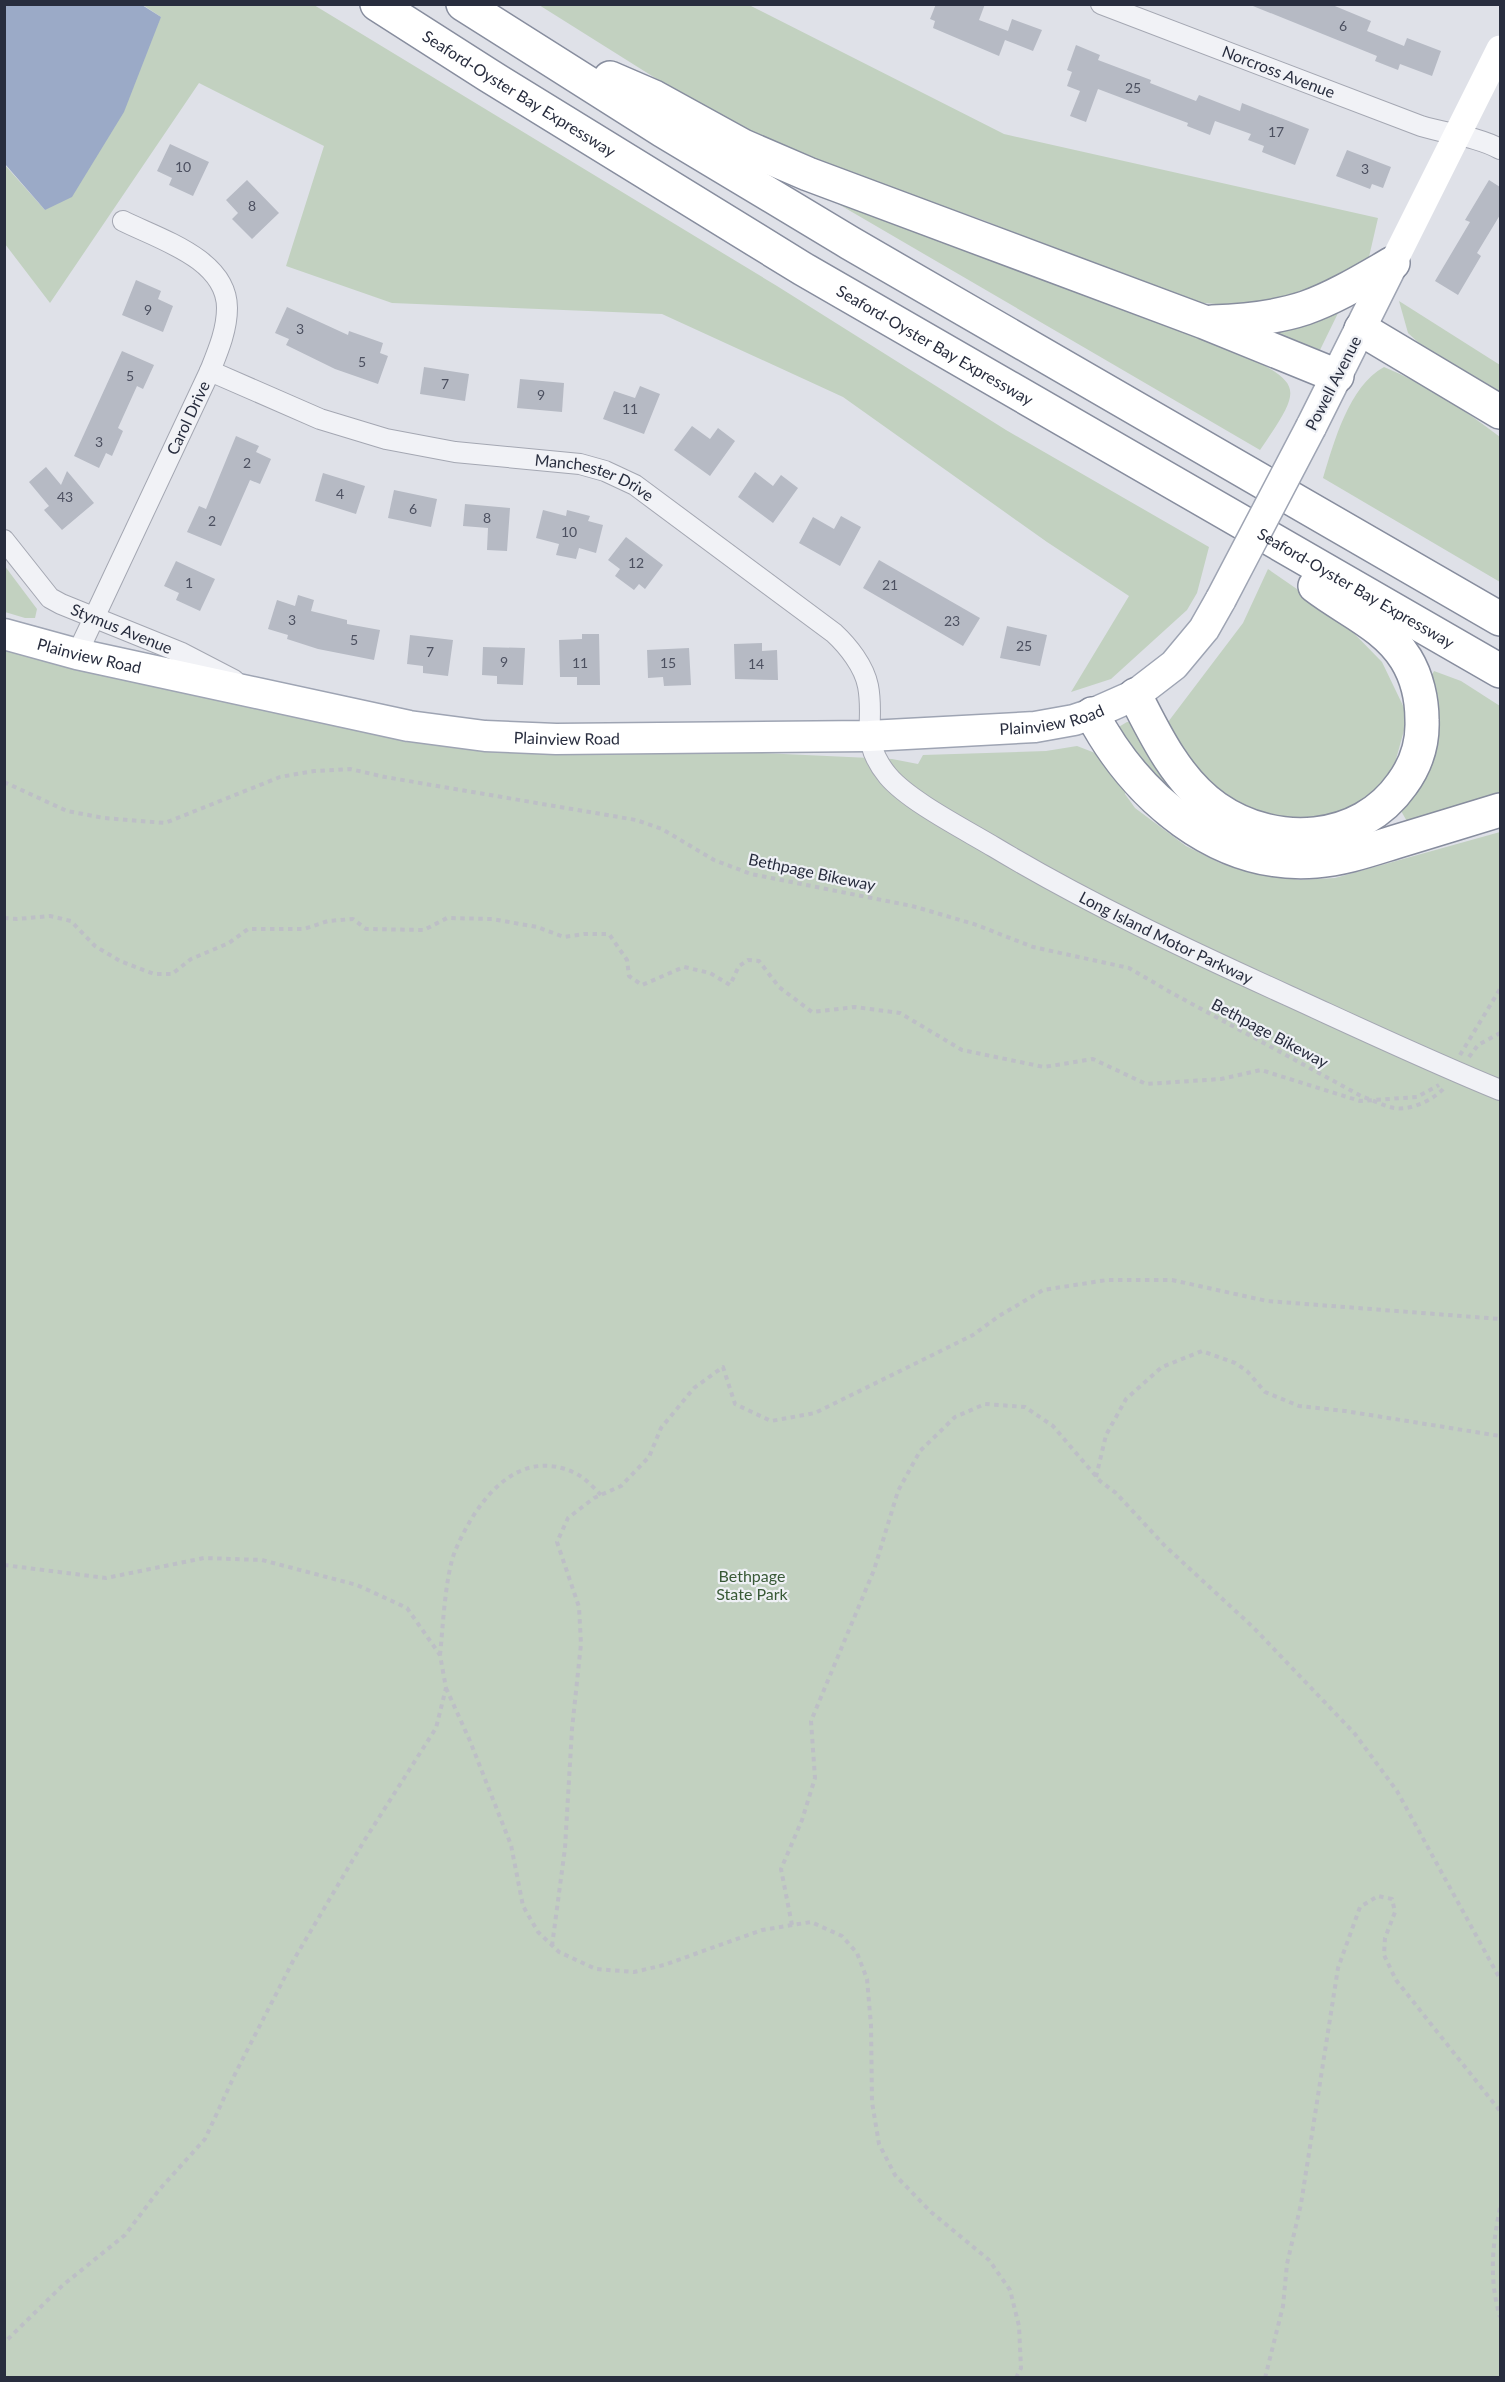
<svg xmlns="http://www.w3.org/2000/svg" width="1505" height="2382" font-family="Lato,sans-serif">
  <rect width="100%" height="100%" fill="#dfe1e8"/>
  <!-- green -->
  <g fill="#c2d1c0">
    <path d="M143,5H314L777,286L1006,430L1209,547L1197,593L1187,610L1111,679L1071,692L1129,596L1047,542L843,397L662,314L392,303L286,266L324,146L199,83L50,303L5,244L4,164L45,210L161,17Z"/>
    <path d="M539,5H749L1004,134L1378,218L1369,257L1297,302L1228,305L1180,301L983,220L854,176L738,130Z"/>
    <path d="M828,198L1233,349C1303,385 1305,384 1260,450Z"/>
    <path d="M1399,301L1500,365V396L1432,355L1408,333Z"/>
    <path d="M1341,307L1320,350L1313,347L1308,355L1248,331Z"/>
    <path d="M1384,367C1425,384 1465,410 1500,437V582L1323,478C1334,442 1349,386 1384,367Z"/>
    <path d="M4,565L37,609L35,618H25L5,612Z"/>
    <path d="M1268,569L1339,618L1382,662L1408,716L1393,770L1354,811L1303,825L1234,803L1196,769L1168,722L1243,623Z"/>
    <path d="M5,634L445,738L892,759L918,764L923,755L1046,751L1077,746L1103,756L1113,777L1126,790L1125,794L1135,808L1186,846L1222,864L1299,880L1335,878L1500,832V2377H5Z"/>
    <path d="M1434,671L1461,681L1500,706V798L1409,825L1400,809L1431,677Z"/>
    <path d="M1127,722H1131L1179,792L1171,803L1117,728Z"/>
  </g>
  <!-- water -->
  <path fill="#9baac7" d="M4,5H142L161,17L124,112L72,197L45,210L5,164Z"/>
  <!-- building -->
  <g fill="#b6bac4">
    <path d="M936,4H985L979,20L1008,31L1012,19L1042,30L1033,51L1005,40L999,56L933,28L935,21L930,19Z"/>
    <path d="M1248,4H1330L1371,21L1367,31L1404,46L1407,38L1441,51L1432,76L1400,64L1398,70L1375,61L1377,56Z"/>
    <path d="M1076,45L1100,55L1098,60L1151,80L1150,83L1196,101L1199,95L1240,111L1242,103L1309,129L1295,165L1262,152L1264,146L1248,140L1251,134L1215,121L1210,135L1187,126L1188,123L1098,89L1086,122L1070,116L1080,91L1067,86L1072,72L1067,70Z"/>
    <path d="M170,144L209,162L193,196L169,185L172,178L157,171Z"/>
    <path d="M1347,150L1391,167L1383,188L1372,184L1370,189L1336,176Z"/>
    <path d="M247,180L279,213L252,239L232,219L238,213L226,200Z"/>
    <path d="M1489,180L1500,187V215L1477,253L1481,256L1458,295L1435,281L1470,222L1465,220Z"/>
    <path d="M136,280L161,291L158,299L173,306L163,332L122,315Z"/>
    <path d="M287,307L348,335L349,331L383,343L380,353L388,356L378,384L335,369L286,345L289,339L275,333Z"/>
    <path d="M122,351L154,365L143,389L137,386L118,428L123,431L112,456L106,453L99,468L74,456Z"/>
    <path d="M424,367L469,374L465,401L420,394Z"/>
    <path d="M520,379L564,383L562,412L517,408Z"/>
    <path d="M640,386L660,394L644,434L603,419L614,391L635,398Z"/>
    <path d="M692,426L710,439L718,428L735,441L710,476L674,450Z"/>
    <path d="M236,436L259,446L256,452L271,459L260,484L250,480L221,546L187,532L199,506L206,509Z"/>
    <path d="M46,467L61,485L67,471L94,503L62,530L44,510L49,506L29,482Z"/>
    <path d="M755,472L773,486L781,475L798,488L773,523L738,497Z"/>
    <path d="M323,473L365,486L356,514L315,501Z"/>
    <path d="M394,490L437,499L431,527L388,518Z"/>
    <path d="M465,504L510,508L507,551L487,550L488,528L463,526Z"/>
    <path d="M543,510L566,516L567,510L590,516L588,521L603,525L596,553L579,548L576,559L556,555L559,544L536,538Z"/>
    <path d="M841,516L861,527L840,566L799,543L813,517L834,529Z"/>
    <path d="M626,537L663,565L645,589L639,584L634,590L615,576L620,569L608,560Z"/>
    <path d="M879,560L980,618L963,646L863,588Z"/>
    <path d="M176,561L215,579L200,611L176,600L179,593L164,586Z"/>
    <path d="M298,595L314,600L311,611L347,620V624L380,630L374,660L318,649L287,639L288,635L268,629L277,600L295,606Z"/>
    <path d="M1007,626L1047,635L1040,666L1000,658Z"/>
    <path d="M582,634H599L600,685H577V677H560L559,640L582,639Z"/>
    <path d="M410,635L453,640L448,676L423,673V666L407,664Z"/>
    <path d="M762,643V651L777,650L778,680L735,679L734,644Z"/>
    <path d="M483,647L525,648L523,685L497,684V676L482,675Z"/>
    <path d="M689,648L691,685L664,686L663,677L648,678L647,650Z"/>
  </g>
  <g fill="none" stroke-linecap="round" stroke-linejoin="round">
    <defs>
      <g id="street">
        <path id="s1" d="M1101,4L1421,126C1447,134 1476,136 1500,149"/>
        <path id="s2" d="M210,371L320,419L386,439L455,452L580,464L605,471L635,485L834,633C848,646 864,666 868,686C875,722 859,741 888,776C909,801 964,829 994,847C1089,904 1188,950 1289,996C1359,1028 1429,1061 1500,1090"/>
        <path id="s3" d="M4,540L50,598L61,604L182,653L234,680"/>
        <path id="s4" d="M77,654L210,371C218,351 227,330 227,308C227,259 159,239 123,221"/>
      </g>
      <g id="primary">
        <path d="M1311,427L1393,263"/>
        <path id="s5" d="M4,634L77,654L409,726L485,736L556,739L869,736L1035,727L1074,720L1092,714L1135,695L1174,665L1204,629L1221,599"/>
      </g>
      <g id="highway">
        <path id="s6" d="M377,4L488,75L803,269L1500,671"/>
        <path d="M463,4L662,130L850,243L1500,619"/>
        <path d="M610,78L654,97L743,146L808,174L1204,322L1337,376"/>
        <path d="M1212,322C1243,321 1275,318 1305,308C1336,297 1365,279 1393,263"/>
        <path d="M1361,329L1500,412"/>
        <path d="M1135,695C1155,735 1178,782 1216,808C1275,849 1360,844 1402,784C1416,765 1423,743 1422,720C1422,700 1417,677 1406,659C1385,625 1346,610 1315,586"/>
        <path d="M1092,714C1135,796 1218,869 1316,861C1343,859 1369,850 1395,842C1430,831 1465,821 1500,810"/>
      </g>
    </defs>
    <!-- street casing -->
    <use href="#street" stroke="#a4a7b2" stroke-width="22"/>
    <!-- primary casing -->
    <use href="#primary" stroke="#9ea4b3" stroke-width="33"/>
    <!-- highway casing -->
    <use href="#highway" stroke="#878d9e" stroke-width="36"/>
    <!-- path -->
    <g stroke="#bdbfc6" stroke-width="4" stroke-dasharray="4.5 4.5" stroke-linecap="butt">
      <path d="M4,782L67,811L104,818L165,823L280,777L314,771L350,769L385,777L636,820L662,829L714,860L751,874L912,906L974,924L1033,947L1129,968L1170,992L1363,1097C1373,1100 1384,1106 1394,1108C1412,1111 1435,1099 1446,1086"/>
      <path d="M4,918L17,919L50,916L71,921L95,946L120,961L154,974H172L191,959L229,943L248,929H304L328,921L353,919L366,929L424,930L447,918L492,919L537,927L564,937L584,934H609L627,960L629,976L642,985L684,967L710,973L730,985L739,966L748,960L759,961L779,987L812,1012L855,1007L900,1013L962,1050L1044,1067L1093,1059L1146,1084L1221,1079L1261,1070L1360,1101L1417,1097L1439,1085"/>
      <path d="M1460,1055L1500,989"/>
      <path d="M1469,1057L1478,1045L1500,1033"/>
      <path d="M1096,1477L1106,1435L1126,1399L1162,1367L1202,1351L1235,1363L1247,1371L1265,1392L1299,1406L1345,1411L1500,1436"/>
      <path d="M4,1565L106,1578L204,1558L262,1560L357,1585L407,1608L440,1655L446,1688L436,1728L364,1841L293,1961L236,2072L205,2139L159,2190L125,2235L63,2285L4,2343"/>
      <path d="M440,1655C443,1627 445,1577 455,1551C476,1502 517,1444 577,1474C586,1479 594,1488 601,1495"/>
      <path d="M446,1688L470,1741L511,1845L523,1906L538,1932L559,1952L596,1969L634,1972L664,1965L762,1930L811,1922L842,1936L857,1953L867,1979L871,2025L872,2102L879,2144L895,2175L931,2212L989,2260L1010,2290L1019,2326L1021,2368L1016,2378"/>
      <path d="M792,1925L781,1869L802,1820L815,1778L811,1721L874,1570L898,1491L920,1451L955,1417L985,1404L1025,1407L1053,1426L1100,1481L1116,1493L1165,1546L1254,1628L1355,1734L1397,1791L1500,1979"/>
      <path d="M552,1946L565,1848L572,1729L581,1644L579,1607L557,1542L568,1518L594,1498L621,1486L649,1457L661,1428L694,1388L723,1367L735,1404L771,1421L815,1413L973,1335L999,1316L1043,1290L1107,1280H1172L1267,1301L1500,1319"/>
      <path d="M1500,2208C1492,2247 1489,2279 1500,2317"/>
      <path d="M1265,2378L1283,2306L1287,2264L1301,2204L1338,1968L1360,1907L1378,1896L1392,1899L1395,1912L1385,1938L1384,1955L1396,1980L1500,2111"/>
    </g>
    <!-- street -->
    <use href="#street" stroke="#f1f2f6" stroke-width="20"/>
    <!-- secondary -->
    <path stroke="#fff" stroke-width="27" d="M1393,263L1500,49"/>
    <!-- primary -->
    <use href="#primary" stroke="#fff" stroke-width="30"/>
    <!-- highway -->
    <use href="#highway" stroke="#fff" stroke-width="33"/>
    <defs>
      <path id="primary-bridge" d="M1221,599L1311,427"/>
    </defs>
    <!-- primary-bridge casing -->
    <use href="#primary-bridge" stroke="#9ea4b3" stroke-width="33" stroke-linecap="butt"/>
    <!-- primary-bridge -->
    <use href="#primary-bridge" stroke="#fff" stroke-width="30"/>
  </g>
  <g text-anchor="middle" stroke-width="4.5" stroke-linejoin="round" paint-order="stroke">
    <!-- number labels -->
    <g font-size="14" fill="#4c5060">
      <text x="1343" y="31">6</text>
      <text x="1133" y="93">25</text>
      <text x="1276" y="137">17</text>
      <text x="183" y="172">10</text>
      <text x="1365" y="174">3</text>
      <text x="252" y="211">8</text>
      <text x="148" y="315">9</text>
      <text x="300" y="334">3</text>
      <text x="362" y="367">5</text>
      <text x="130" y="381">5</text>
      <text x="445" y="389">7</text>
      <text x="541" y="400">9</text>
      <text x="630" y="414">11</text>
      <text x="99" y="447">3</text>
      <text x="247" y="468">2</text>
      <text x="340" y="499">4</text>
      <text x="65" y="502">43</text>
      <text x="413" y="514">6</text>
      <text x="487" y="523">8</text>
      <text x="212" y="526">2</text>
      <text x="569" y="537">10</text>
      <text x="636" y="568">12</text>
      <text x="189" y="588">1</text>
      <text x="890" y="590">21</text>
      <text x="292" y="625">3</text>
      <text x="952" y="626">23</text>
      <text x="354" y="645">5</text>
      <text x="1024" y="651">25</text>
      <text x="430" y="657">7</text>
      <text x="504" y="667">9</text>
      <text x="580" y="668">11</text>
      <text x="668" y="668">15</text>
      <text x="756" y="669">14</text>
    </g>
    <!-- street labels -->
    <g font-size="16" fill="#282d3e" stroke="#eef0f5">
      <text dy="6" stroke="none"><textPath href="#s1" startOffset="190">Norcross Avenue</textPath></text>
      <text dy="6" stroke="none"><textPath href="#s6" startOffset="168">Seaford-Oyster Bay Expressway</textPath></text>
      <text dy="6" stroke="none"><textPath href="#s6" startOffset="654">Seaford-Oyster Bay Expressway</textPath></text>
      <text transform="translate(1333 383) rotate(-63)" y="6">Powell Avenue</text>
      <text dy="6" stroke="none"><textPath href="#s4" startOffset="261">Carol Drive</textPath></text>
      <text dy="6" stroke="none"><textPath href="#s2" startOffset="402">Manchester Drive</textPath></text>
      <text dy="6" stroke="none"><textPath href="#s6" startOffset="1140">Seaford-Oyster Bay Expressway</textPath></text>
      <text dy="6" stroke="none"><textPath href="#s3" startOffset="152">Stymus Avenue</textPath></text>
      <text dy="6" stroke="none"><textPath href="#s5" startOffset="88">Plainview Road</textPath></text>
      <text dy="6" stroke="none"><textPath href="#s5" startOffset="1060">Plainview Road</textPath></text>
      <text dy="6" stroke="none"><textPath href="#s5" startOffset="574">Plainview Road</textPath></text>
      <text transform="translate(812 872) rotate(12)" y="6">Bethpage Bikeway</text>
      <text dy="6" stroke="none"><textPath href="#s2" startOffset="1173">Long Island Motor Parkway</textPath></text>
      <text transform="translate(1270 1033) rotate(28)" y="6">Bethpage Bikeway</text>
    </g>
    <!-- park labels -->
    <g font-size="16" fill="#385936" stroke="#eef0f5">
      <text x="752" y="1582">Bethpage<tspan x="752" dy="18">State Park</tspan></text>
    </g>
  </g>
  <!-- border -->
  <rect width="1505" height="2382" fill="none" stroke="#282d3e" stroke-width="12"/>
</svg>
